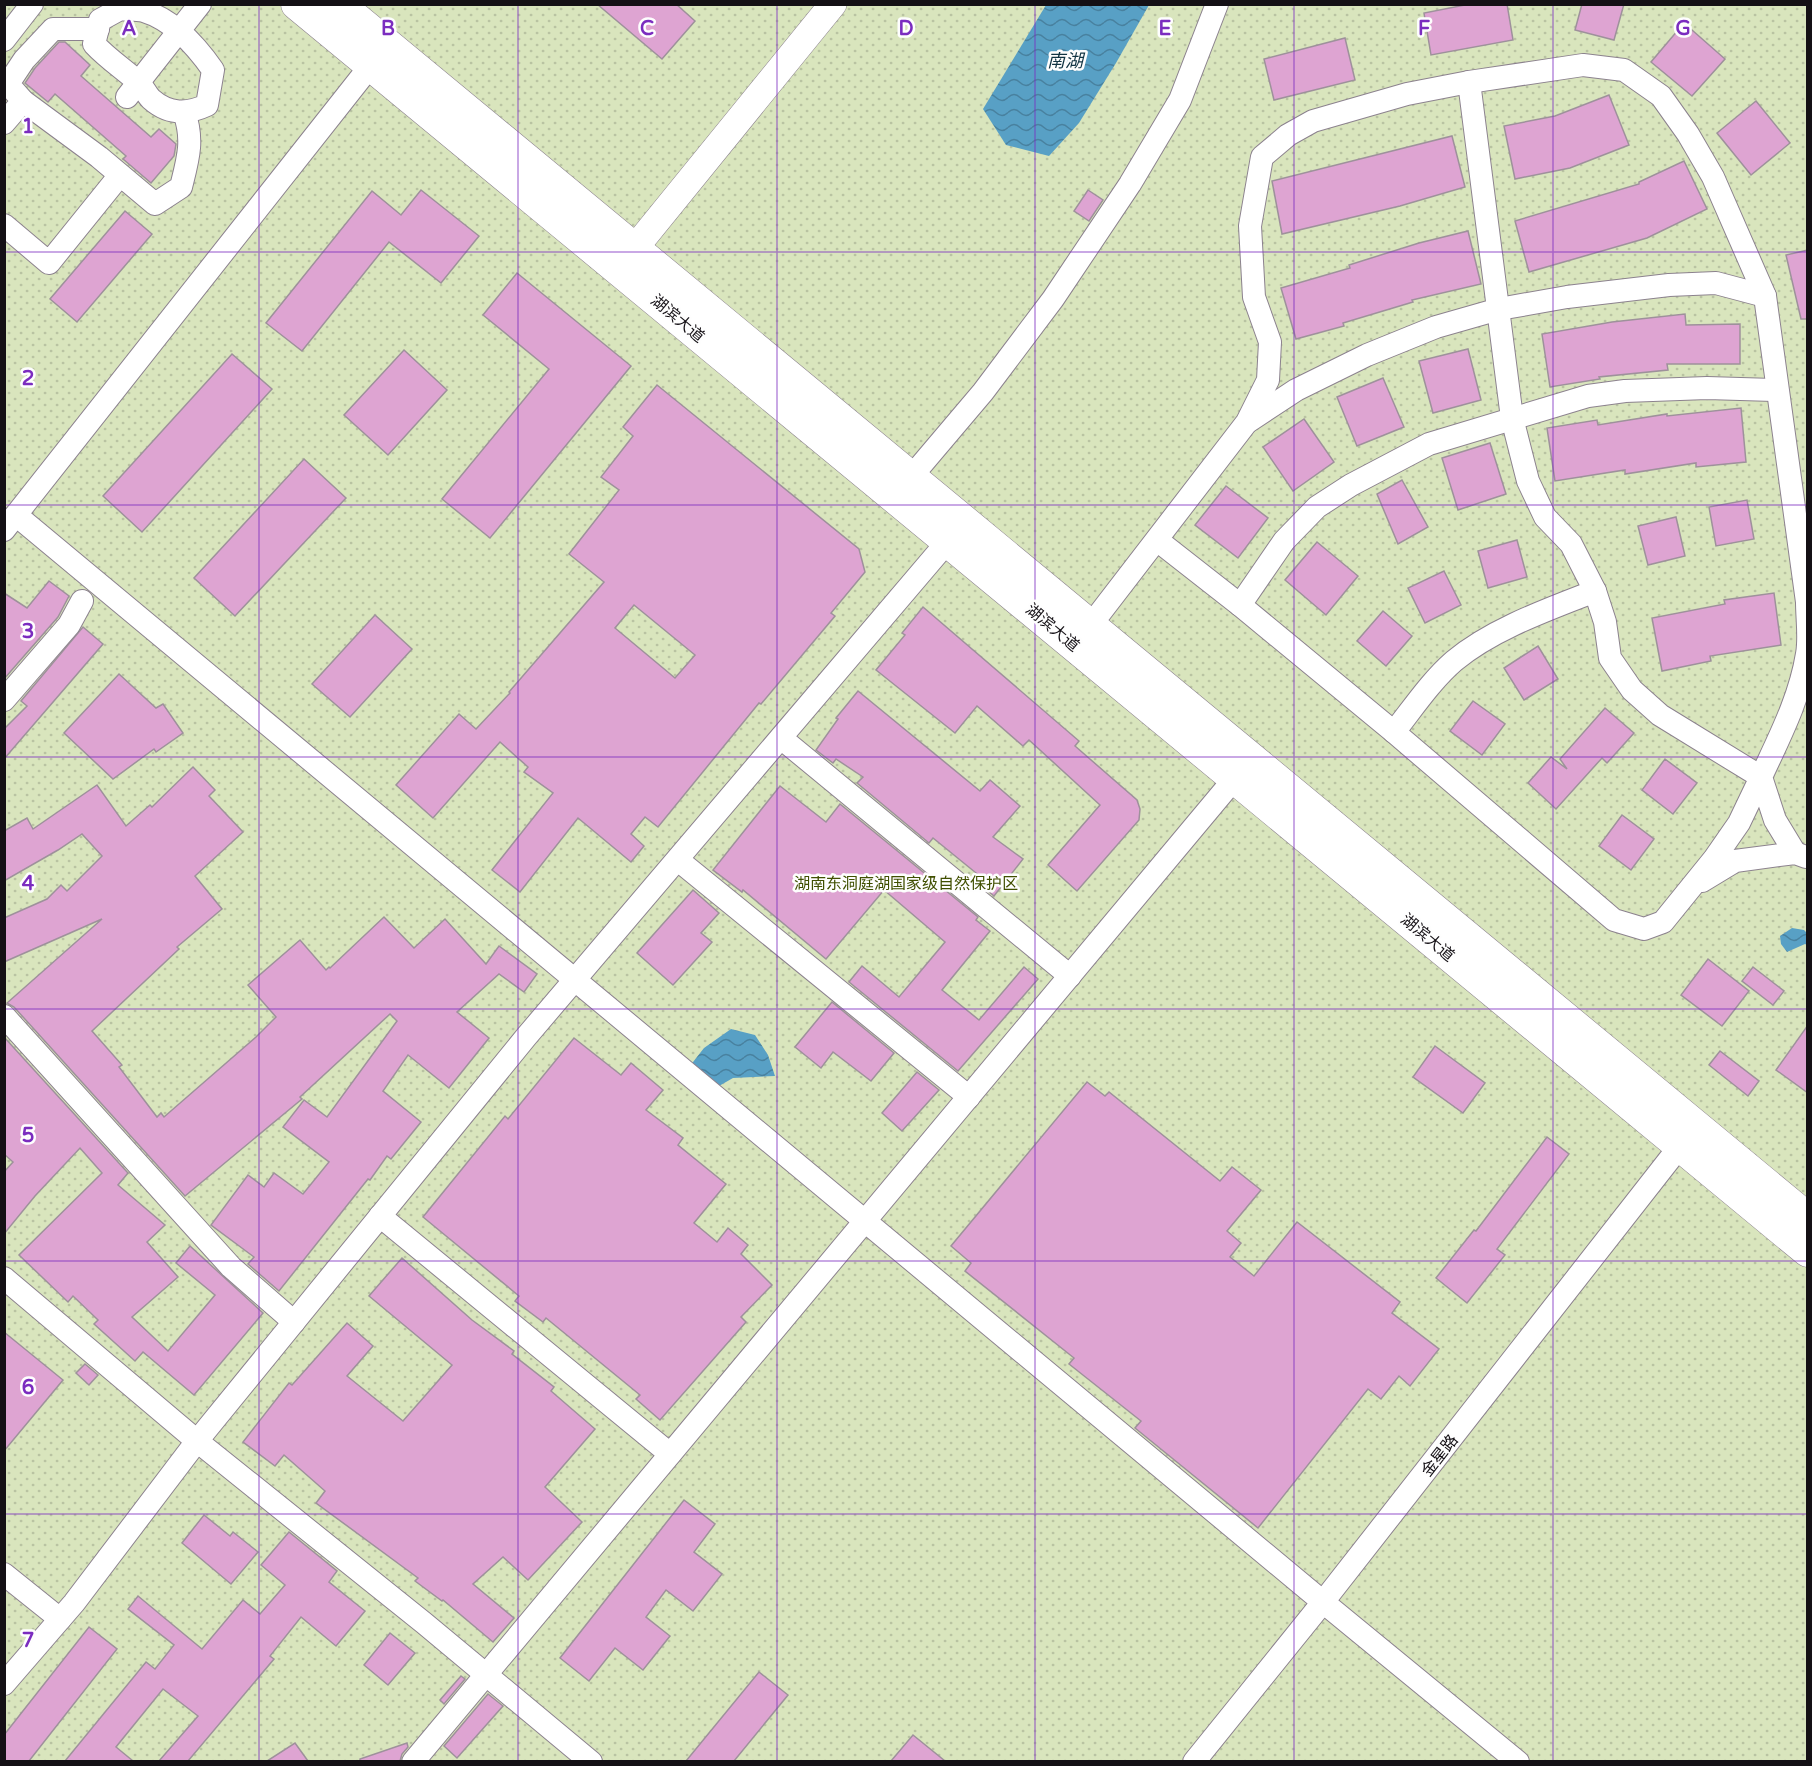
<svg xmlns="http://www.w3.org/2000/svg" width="1812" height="1766" font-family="'Varela Round','Noto Sans SC',sans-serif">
  <defs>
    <pattern id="park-dots" width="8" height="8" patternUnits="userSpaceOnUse" patternTransform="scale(1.5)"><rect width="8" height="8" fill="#d9e5bd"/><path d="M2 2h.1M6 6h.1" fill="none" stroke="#b9c3a2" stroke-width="1.8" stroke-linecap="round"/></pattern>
    <pattern id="water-waves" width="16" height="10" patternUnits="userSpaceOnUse" patternTransform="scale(1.5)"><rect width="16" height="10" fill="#58a0c5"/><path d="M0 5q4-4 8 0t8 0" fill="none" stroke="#48819f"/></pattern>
  </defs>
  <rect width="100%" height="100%" fill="#f8ecfa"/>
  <!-- park -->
  <rect fill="url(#park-dots)" x="5" y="5" width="1802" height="1756"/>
  <!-- water -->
  <g fill="url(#water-waves)">
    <path d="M1046,5H1149L1116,63L1079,123L1049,156L1006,145L983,109Z"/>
    <path d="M1792,928L1804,930L1807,933V945L1805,944L1787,952L1781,944L1780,936Z"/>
    <path d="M731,1029L755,1035L768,1055L775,1076L733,1078L719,1086L686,1071L704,1048Z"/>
  </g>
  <!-- building -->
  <g fill="#dea4d2" stroke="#9e919b" stroke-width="1.5" fill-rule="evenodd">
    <path d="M597,4H676L695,21L662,59Z"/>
    <path d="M1470,4H1507L1513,40L1431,55L1424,13Z"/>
    <path d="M1582,4H1624L1614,40L1575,30Z"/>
    <path d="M1684,23L1725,59L1692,96L1651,62Z"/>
    <path d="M1345,38L1355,80L1274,100L1264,59Z"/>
    <path d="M59,42H65L90,65L81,76L151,137L159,129L176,144L174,156L151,183L123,159L126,156L55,94L48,102L25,83L35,68Z"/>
    <path d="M1609,95L1629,145L1570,168L1515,179L1504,126L1555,116Z"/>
    <path d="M1756,101L1790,143L1751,175L1717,133Z"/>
    <path d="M1452,136L1465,187L1400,206L1282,234L1272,181Z"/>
    <path d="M1684,161L1707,209L1647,238L1529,272L1515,221L1639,184V182Z"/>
    <path d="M421,190L479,236L441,283L389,242L302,351L266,323L372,191L401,215Z"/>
    <path d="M1088,190L1103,200L1089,221L1074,211Z"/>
    <path d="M125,211L152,234L77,322L50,299Z"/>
    <path d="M1468,231L1481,284L1412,300L1413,302L1343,323L1344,326L1296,339L1281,288L1350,268L1349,265L1419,243Z"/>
    <path d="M1808,250V319H1801L1786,255Z"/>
    <path d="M517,273L631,366L490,538L442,499L549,369L483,315Z"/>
    <path d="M1685,314L1686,325L1740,324V364H1667L1668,370L1599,377L1600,379L1550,387L1542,334L1612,322Z"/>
    <path d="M1468,349L1481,400L1433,413L1419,361Z"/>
    <path d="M404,350L447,390L388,455L344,415Z"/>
    <path d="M232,354L272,389L142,532L103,496Z"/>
    <path d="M1383,378L1404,427L1357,446L1337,397Z"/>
    <path d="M657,385L859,549L865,572L831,613L835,616L761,704L759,703L658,827L645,817L631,834L644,846L631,862L578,818L520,892L492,870L553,793L524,772L528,767L500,742L433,818L396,785L459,714L476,729L510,693L509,692L604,582L569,554L619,490L601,477L633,436L623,427ZM634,605L695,655L675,678L615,628Z"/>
    <path d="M1741,408L1746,462L1696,467V463L1625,474V470L1555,481L1547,428L1597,420L1598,425L1667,414V416Z"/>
    <path d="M1304,419L1334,462L1293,491L1263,447Z"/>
    <path d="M1490,443L1506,494L1458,510L1442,458Z"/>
    <path d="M304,459L346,498L235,616L194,578Z"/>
    <path d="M1402,480L1428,527L1398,544L1377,494Z"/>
    <path d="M1226,486L1268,518L1238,558L1195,525Z"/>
    <path d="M1747,500L1754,539L1716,546L1709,507Z"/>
    <path d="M1676,517L1685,556L1648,565L1638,526Z"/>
    <path d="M1517,540L1527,577L1488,588L1478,551Z"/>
    <path d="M1317,542L1358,576L1326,615L1285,580Z"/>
    <path d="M1444,571L1461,605L1425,623L1408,588Z"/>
    <path d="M49,581L69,596L58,617L4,679V593L27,608Z"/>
    <path d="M1774,593L1781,645L1710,656L1711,661L1662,671L1652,618L1725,604L1724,600Z"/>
    <path d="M923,607L1079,741L1075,746L1137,800L1140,809L1139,820L1077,891L1048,865L1100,805L1029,740L1023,746L977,706L955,733L876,670L905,635L902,633Z"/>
    <path d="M1383,611L1412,636L1386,666L1357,641Z"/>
    <path d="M375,615L412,649L350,717L312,684Z"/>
    <path d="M83,627L103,644L4,759V729L27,706L21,701Z"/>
    <path d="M1538,646L1558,679L1524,700L1504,668Z"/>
    <path d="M119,674L156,708L163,704L183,733L156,752L154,749L113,779L64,733Z"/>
    <path d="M858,691L980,791L990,780L1020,806L993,837L1023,859L994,896L977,882L981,877L933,838L929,843L857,783L863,777L836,759L833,763L816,750L838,719L836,718Z"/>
    <path d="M1473,701L1505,724L1482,755L1450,731Z"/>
    <path d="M1605,708L1634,733L1607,763L1602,758L1556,809L1528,783L1551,757L1567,769L1560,759Z"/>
    <path d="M1665,759L1697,783L1673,814L1642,790Z"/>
    <path d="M193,767L215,790L209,796L243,832L195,876L222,909L177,947L179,949L92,1031L122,1065L119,1067L157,1117L161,1113L164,1117L256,1037L276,1017L248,985L300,940L326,970L329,967L330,968L384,917L414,948L445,919L486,964L499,946L537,974L524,992L499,974L457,1012L489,1038L449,1088L408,1055L383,1091L421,1122L391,1159L387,1156L370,1180L368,1179L279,1291L248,1264L254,1257L211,1225L248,1175L264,1187L274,1173L303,1194L329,1162L283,1127L304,1100L327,1117L397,1021L390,1014L300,1097L302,1099L185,1196L14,1007L7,1003L102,919L4,962V918L47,899L61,885L67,891L102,856L82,834L58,850L4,881V831L27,818L33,829L97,785L126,826L150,805L152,807Z"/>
    <path d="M780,786L826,822L840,804L978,917L976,920L990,931L942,990L979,1020L1024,967L1038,979L958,1071L849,982L862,966L899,997L945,942L884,890L826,959L743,890L742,892L713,870Z"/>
    <path d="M1622,815L1654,839L1631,870L1599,846Z"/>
    <path d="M693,890L719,913L701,933L712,942L673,985L637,953Z"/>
    <path d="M1708,959L1749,991L1722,1026L1681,995Z"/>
    <path d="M1753,967L1784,991L1773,1005L1742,981Z"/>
    <path d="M832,1002L894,1053L871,1081L833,1052L821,1068L795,1047Z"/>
    <path d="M1808,1025V1093L1776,1070Z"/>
    <path d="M4,1037L128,1173L118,1185L165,1225L147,1242L178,1277L132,1317L168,1351L215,1295L176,1263L190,1246L263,1313L194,1395L143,1352L135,1361L94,1324L98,1320L73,1296L68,1302L19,1255L102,1173L80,1148L35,1196L4,1234V1172L13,1162L4,1154Z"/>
    <path d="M574,1038L621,1075L631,1063L663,1090L646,1110L683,1138L678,1145L726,1184L694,1223L717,1242L728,1228L748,1245L741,1254L772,1285L741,1317L746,1322L660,1420L636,1399L640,1395L546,1318L543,1322L515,1301L519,1296L423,1217L505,1116L508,1119Z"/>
    <path d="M1435,1046L1485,1083L1463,1113L1413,1077Z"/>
    <path d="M1720,1051L1759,1081L1748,1096L1709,1065Z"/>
    <path d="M917,1072L939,1090L902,1131L882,1113Z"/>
    <path d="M1087,1082L1105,1096L1109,1092L1220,1181L1232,1167L1261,1190L1227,1231L1241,1243L1230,1257L1254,1276L1297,1222L1400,1302L1392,1313L1439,1349L1410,1386L1399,1376L1381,1399L1368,1389L1258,1528L1135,1428L1141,1421L1069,1364L1074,1358L965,1271L971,1263L951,1246Z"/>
    <path d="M1547,1137L1569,1154L1497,1249L1505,1255L1467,1303L1436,1278L1474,1230L1476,1231Z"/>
    <path d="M402,1258L472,1320L514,1351L512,1354L554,1387L551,1391L595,1429L545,1487L582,1522L528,1580L503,1557L473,1584L514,1618L493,1642L443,1600L442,1601L415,1581L418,1578L316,1503L325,1491L284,1455L275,1466L243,1442L289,1383L292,1385L347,1323L373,1346L347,1376L403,1421L452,1365L369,1296Z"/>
    <path d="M4,1332L63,1380L4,1451Z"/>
    <path d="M85,1364L98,1375L89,1385L76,1373Z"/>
    <path d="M684,1500L715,1524L694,1552L722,1574L693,1611L666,1590L646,1617L670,1636L643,1670L615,1648L589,1681L560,1658Z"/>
    <path d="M204,1515L230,1536L233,1532L258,1552L231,1584L182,1543Z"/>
    <path d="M289,1532L337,1571L329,1582L365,1611L336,1646L301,1617L270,1656L274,1659L188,1761H159L198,1716L163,1689L116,1747L133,1761H65L146,1662L155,1669L174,1645L128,1609L138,1596L202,1649L243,1600L260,1614L285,1585L261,1565Z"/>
    <path d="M89,1627L117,1649L29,1761H4V1735Z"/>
    <path d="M390,1633L415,1653L388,1685L364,1665Z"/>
    <path d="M759,1672L788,1695L734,1761H686Z"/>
    <path d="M461,1676L465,1679L444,1704L440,1700Z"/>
    <path d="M488,1694L503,1706L457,1758L444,1746Z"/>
    <path d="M913,1735L945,1761H891Z"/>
    <path d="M295,1743L308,1761H267Z"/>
    <path d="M407,1743L408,1747L402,1754L400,1761H360V1759Z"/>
  </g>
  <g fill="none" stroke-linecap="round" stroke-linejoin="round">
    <defs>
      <g id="minor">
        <path d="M120,9C128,10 137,9 144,11C173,20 197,47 213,70L207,105C188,114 169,115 151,99C146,94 143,86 137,81C122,68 107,58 94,44L100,20Z"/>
        <path d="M98,29H53L24,60L8,84L23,101L99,157L155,204L181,187C188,159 194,140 184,112"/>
        <path d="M4,40L32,4"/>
        <path d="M127,97L200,4"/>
        <path d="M4,123L23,101"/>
        <path d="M4,225L49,263L120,175"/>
        <path d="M1249,421L1296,390L1367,355L1436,327L1499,309L1567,297L1669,285L1716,283L1765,296"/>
        <path d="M911,477L983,392L1053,299L1130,184L1180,100L1217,4"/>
        <path d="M16,515L1323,1602L1518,1762"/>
        <path d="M4,530L371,65"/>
        <path d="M1157,540L1240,605"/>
        <path d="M1595,591L1605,622L1610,658L1632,690L1660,715L1761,777L1739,823L1714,859L1663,922L1644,929L1614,920L1394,732L1240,605L1284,541L1317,507L1351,485L1429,444L1588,396L1625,391L1707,388L1774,390"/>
        <path d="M1090,626L1247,422L1268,380L1270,342L1254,297L1250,226L1262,157L1288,135L1313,121L1407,94L1469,82L1583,65L1624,70L1661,96L1688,134L1713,177L1765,296L1807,602C1807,619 1810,638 1807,654C1800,698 1779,738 1761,777L1775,820L1795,853"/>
        <path d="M4,700L69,625L82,601"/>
        <path d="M1394,732C1413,708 1431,681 1454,661C1492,629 1549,609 1595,591L1571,544L1545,517L1528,481L1512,418L1469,82"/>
        <path d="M781,738L1070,976"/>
        <path d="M678,860L969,1097"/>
        <path d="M1702,881L1735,861L1795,853L1806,857"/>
        <path d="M4,1016L231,1267L294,1322"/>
        <path d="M380,1216L670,1454"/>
        <path d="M4,1278L197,1441L424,1623L591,1762"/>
        <path d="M4,1574L60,1619"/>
        <path d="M4,1684L74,1603L197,1441L526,1037L948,541"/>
        <path d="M413,1762L1235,778"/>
        <path d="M1194,1762L1323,1602L1680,1146"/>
      </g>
      <path id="major" d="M634,249L833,4"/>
      <g id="highway">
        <path d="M297,4L1808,1251"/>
        <path d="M338,4L1808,1219"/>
      </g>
    </defs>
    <!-- minor casing -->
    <use href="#minor" stroke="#8c828e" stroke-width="24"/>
    <!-- major casing -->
    <use href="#major" stroke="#8c828e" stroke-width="28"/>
    <!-- highway casing -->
    <use href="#highway" stroke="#8c828e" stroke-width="33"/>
    <!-- minor -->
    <use href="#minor" stroke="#fff" stroke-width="22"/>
    <!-- major -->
    <use href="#major" stroke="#fff" stroke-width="27"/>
    <!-- highway -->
    <use href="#highway" stroke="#fff" stroke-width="32"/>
  </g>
  <!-- grid -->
  <path fill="none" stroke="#7b2cbf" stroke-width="1.5" stroke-opacity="0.55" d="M259,4V1762M518,4V1762M777,4V1762M1035,4V1762M1294,4V1762M1553,4V1762M4,252H1808M4,505H1808M4,757H1808M4,1009H1808M4,1261H1808M4,1514H1808"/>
  <g text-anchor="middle" stroke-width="5" stroke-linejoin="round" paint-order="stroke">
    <!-- street labels -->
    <g font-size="16" fill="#141015" stroke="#fefefe">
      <text transform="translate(678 318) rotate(40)" y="6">湖滨大道</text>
      <text transform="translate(1053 627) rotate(40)" y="6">湖滨大道</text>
      <text transform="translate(1428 937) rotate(40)" y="6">湖滨大道</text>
      <text transform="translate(1439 1455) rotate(-52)" y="6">金星路</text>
    </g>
    <!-- park labels -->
    <g font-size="16" fill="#404f00" stroke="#fefefe">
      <text x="906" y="889">湖南东洞庭湖国家级自然保护区</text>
    </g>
    <!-- water labels -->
    <g font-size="18" font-style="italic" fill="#113342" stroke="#fefefe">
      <text x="1065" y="67">南湖</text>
    </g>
  </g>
  <g font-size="20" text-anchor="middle" font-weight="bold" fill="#7b2cbf" stroke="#fefefe" stroke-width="5" stroke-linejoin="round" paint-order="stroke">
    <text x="129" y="35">A</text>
    <text x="388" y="35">B</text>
    <text x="647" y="35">C</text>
    <text x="906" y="35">D</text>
    <text x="1165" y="35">E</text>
    <text x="1424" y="35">F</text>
    <text x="1683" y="35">G</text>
    <text x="28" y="133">1</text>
    <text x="28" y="385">2</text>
    <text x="28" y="638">3</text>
    <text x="28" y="890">4</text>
    <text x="28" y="1142">5</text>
    <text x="28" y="1394">6</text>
    <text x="28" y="1647">7</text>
  </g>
  <!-- border -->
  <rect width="1812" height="1766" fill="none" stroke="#141015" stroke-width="12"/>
</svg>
